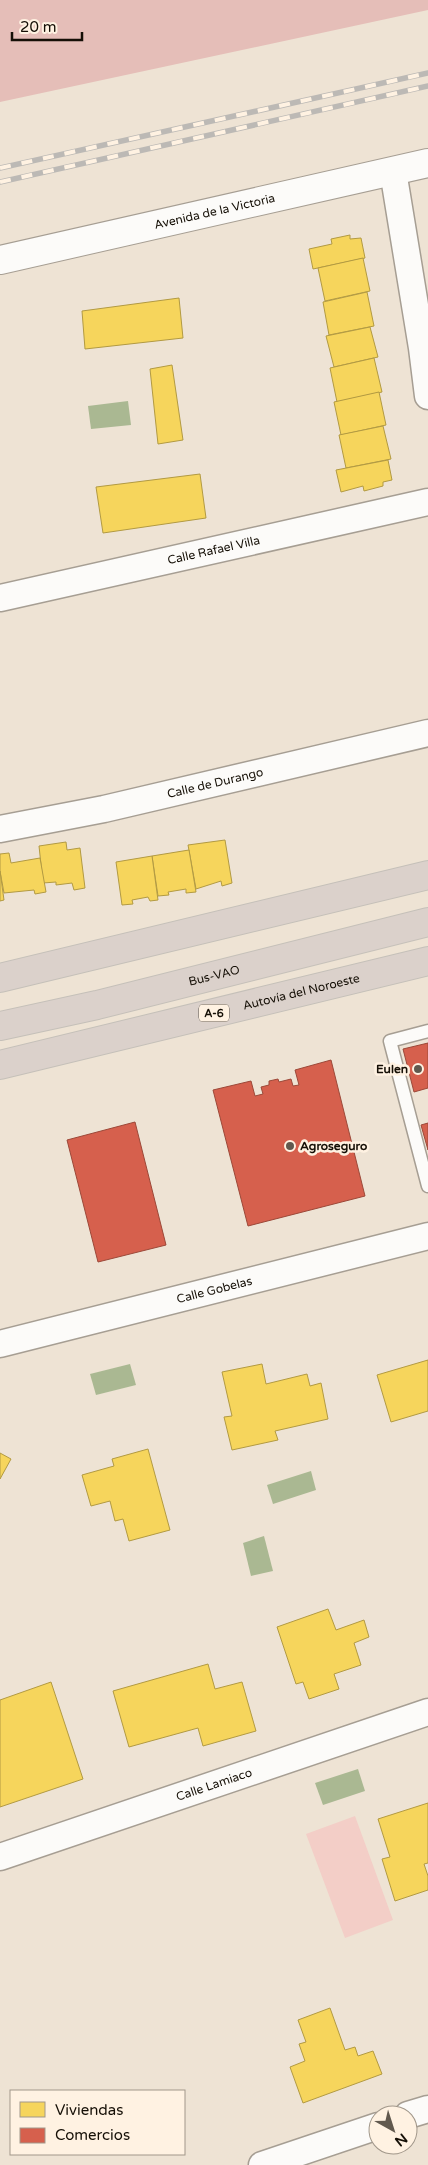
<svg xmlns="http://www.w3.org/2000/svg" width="428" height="2165" font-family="'Varela Round',sans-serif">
  <rect width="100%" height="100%" fill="#eee3d4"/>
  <!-- green -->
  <path fill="#f3cec7" d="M355,1816L393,1920L345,1938L306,1834Z"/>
  <!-- forest -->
  <path fill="#e5beb8" d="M0,0H428V10L0,102Z"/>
  <!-- water -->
  <g fill="#aab892">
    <path d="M128,401L131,425L91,429L88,406Z"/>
    <path d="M130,1364L136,1385L96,1395L90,1374Z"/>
    <path d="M311,1471L316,1490L273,1504L267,1485Z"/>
    <path d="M264,1536L273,1571L251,1576L243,1543Z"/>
    <path d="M358,1769L365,1791L323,1805L315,1783Z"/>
  </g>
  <!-- homes -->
  <g fill="#f6d55c" stroke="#b29a42">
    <path d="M350,235V239L361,238L365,258L313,269L309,249L332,244L331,239Z"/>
    <path d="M363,258L370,291L325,301L318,268Z"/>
    <path d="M367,292L374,326L329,335L323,302Z"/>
    <path d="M179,298L183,338L85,349L82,311Z"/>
    <path d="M370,327L378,357L334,367L326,336Z"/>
    <path d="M374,358L382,392L337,402L330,368Z"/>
    <path d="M172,365L183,440L158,444L150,369Z"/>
    <path d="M379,392L386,425L341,435L334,402Z"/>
    <path d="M383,426L391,459L346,468L339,435Z"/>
    <path d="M388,460L392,480L383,482V486L364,491L363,486L341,492L336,470Z"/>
    <path d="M200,474L206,518L103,533L96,487Z"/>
    <path d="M225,840L232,883L222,886L221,881L196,889L188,845Z"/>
    <path d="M66,842L67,850L80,848L85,888L74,890L72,883L56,885V882L43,883L39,846Z"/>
    <path d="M189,850L196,892L186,893V889L168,892L169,895L158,896L152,856Z"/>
    <path d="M9,853L11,863L40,858L46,892L35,894L34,890L4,893L0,871V854Z"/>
    <path d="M152,856L158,900L150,901L148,897L132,900L133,904L122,905L116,862Z"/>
    <path d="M0,871L4,900L0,901Z"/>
    <path d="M428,1360V1411L391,1422L377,1375Z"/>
    <path d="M262,1364L266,1384L307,1374L310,1386L321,1383L328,1419L275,1431L278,1440L232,1450L224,1417L232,1416L222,1372Z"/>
    <path d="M148,1449L170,1530L129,1541L123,1519L115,1521L110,1501L91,1506L82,1475L114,1466L112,1459Z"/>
    <path d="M0,1453L11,1459L0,1479Z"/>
    <path d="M328,1609L336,1630L364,1620L369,1637L354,1643L361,1665L334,1674L339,1689L309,1699L303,1682L296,1684L277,1627Z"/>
    <path d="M208,1664L215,1689L242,1682L256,1731L203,1746L198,1728L129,1747L113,1691Z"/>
    <path d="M51,1682L83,1779L0,1807V1700Z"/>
    <path d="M428,1803V1863L424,1864L428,1876V1890L395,1901L382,1859L390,1857L378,1819Z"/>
    <path d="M330,2008L345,2050L355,2047L358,2056L373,2051L382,2074L303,2103L290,2067L305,2061L299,2044L306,2042L298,2020Z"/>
  </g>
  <!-- shops -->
  <g fill="#d6604d" stroke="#9c4838">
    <path d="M428,1043V1088L414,1092L403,1049Z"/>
    <path d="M331,1060L365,1196L248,1226L213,1090L251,1081L255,1096L263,1094L261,1087L269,1085V1081L278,1079L279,1082L291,1079L293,1086L299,1085L295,1070Z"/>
    <path d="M135,1122L166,1245L98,1262L67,1140Z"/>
    <path d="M428,1123V1150L421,1125Z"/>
  </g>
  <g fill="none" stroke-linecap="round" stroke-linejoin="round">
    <defs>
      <path id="service" d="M428,1031L390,1041L428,1186"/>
      <g id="minor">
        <path d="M393,171L422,348L428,396"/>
        <path id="s1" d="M0,598L428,502"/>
        <path id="s2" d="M0,829L104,809L428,733"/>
        <path id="s3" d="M0,1344L428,1236"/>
        <path id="s4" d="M0,1857L428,1712"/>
        <path d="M408,2115L428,2109"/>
        <path d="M262,2165L378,2126"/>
      </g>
      <g id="tertiary">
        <path id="s5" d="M0,260L428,163"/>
      </g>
      <g id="motorway">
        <path d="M0,978L428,875"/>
        <path id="s6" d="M0,1026L97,1005L428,922"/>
        <path id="s7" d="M0,1065L428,961"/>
      </g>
    </defs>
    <!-- service casing -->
    <use href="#service" stroke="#a69e93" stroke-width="15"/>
    <!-- minor casing -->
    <use href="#minor" stroke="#a69e93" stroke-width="29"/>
    <!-- tertiary casing -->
    <use href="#tertiary" stroke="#a69e93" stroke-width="30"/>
    <!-- motorway casing -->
    <use href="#motorway" stroke="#c5c0b9" stroke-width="30"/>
    <!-- service -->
    <use href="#service" stroke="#fcfbf9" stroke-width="12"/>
    <!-- minor -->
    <use href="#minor" stroke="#fcfbf9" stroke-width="26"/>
    <!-- tertiary -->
    <use href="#tertiary" stroke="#fcfbf9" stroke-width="28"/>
    <!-- motorway -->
    <use href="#motorway" stroke="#dbd1cb" stroke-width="28"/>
    <defs>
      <g id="rail">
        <path d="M0,168L428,73"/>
        <path d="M0,182L428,86"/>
      </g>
    </defs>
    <!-- rail casing -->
    <use href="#rail" stroke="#bcb9b5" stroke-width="5.5"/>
    <!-- rail -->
    <use href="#rail" stroke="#fff2e2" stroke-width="4" stroke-dasharray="11" stroke-linecap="butt"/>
  </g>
  <!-- markers -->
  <g fill="#61594e" stroke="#fff2e2" stroke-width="2">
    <circle cx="418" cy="1069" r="5"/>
    <circle cx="290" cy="1146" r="5"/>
  </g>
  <g text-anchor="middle" stroke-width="5" stroke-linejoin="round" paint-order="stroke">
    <!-- shield labels -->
    <rect fill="#fff2e2" stroke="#5b5348" stroke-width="1" x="199" y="1004.5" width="30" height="17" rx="4"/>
    <g font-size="11" font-weight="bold" fill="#150f06">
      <text x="214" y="1017">A-6</text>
    </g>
    <!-- street labels -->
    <g font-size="12" fill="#150f06" stroke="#fff2e2">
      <text dy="4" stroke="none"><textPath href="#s5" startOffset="220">Avenida de la Victoria</textPath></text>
      <text dy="4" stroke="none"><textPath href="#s1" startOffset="219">Calle Rafael Villa</textPath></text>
      <text dy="4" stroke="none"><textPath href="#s2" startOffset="220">Calle de Durango</textPath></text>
      <text dy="4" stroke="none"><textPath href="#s6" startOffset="220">Bus-VAO</textPath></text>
      <text dy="4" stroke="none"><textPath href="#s7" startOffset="310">Autovía del Noroeste</textPath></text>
      <text dy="4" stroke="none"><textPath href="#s3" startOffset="221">Calle Gobelas</textPath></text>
      <text dy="4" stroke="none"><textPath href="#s4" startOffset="226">Calle Lamiaco</textPath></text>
    </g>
    <!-- poi labels -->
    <g font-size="12" font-weight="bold" fill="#150f06" stroke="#fff2e2" text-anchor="end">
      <text x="408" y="1073">Eulen</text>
      <text x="300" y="1150" text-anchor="start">Agroseguro</text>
    </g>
  </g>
  <!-- legend -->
  <rect x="10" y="2090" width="175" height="65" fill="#fff2e2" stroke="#a1978a"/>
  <rect x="20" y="2102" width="25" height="15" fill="#f6d55c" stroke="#a1978a"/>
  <text x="55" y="2115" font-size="15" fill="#150f06">Viviendas</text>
  <rect x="20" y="2128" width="25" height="15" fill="#d6604d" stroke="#a1978a"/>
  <text x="55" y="2140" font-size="15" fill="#150f06">Comercios</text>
  <!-- north arrow -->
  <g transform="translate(393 2130) rotate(141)"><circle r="24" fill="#fff2e2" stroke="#a1978a"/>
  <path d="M0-4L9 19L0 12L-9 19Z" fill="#61594e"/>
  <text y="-8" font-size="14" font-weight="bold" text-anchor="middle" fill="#150f06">N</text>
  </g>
  <!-- scale -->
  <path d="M12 32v8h70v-8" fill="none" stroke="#150f06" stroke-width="2.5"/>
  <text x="20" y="32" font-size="15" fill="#150f06" stroke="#fff2e2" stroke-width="4" paint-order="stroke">20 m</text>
</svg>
